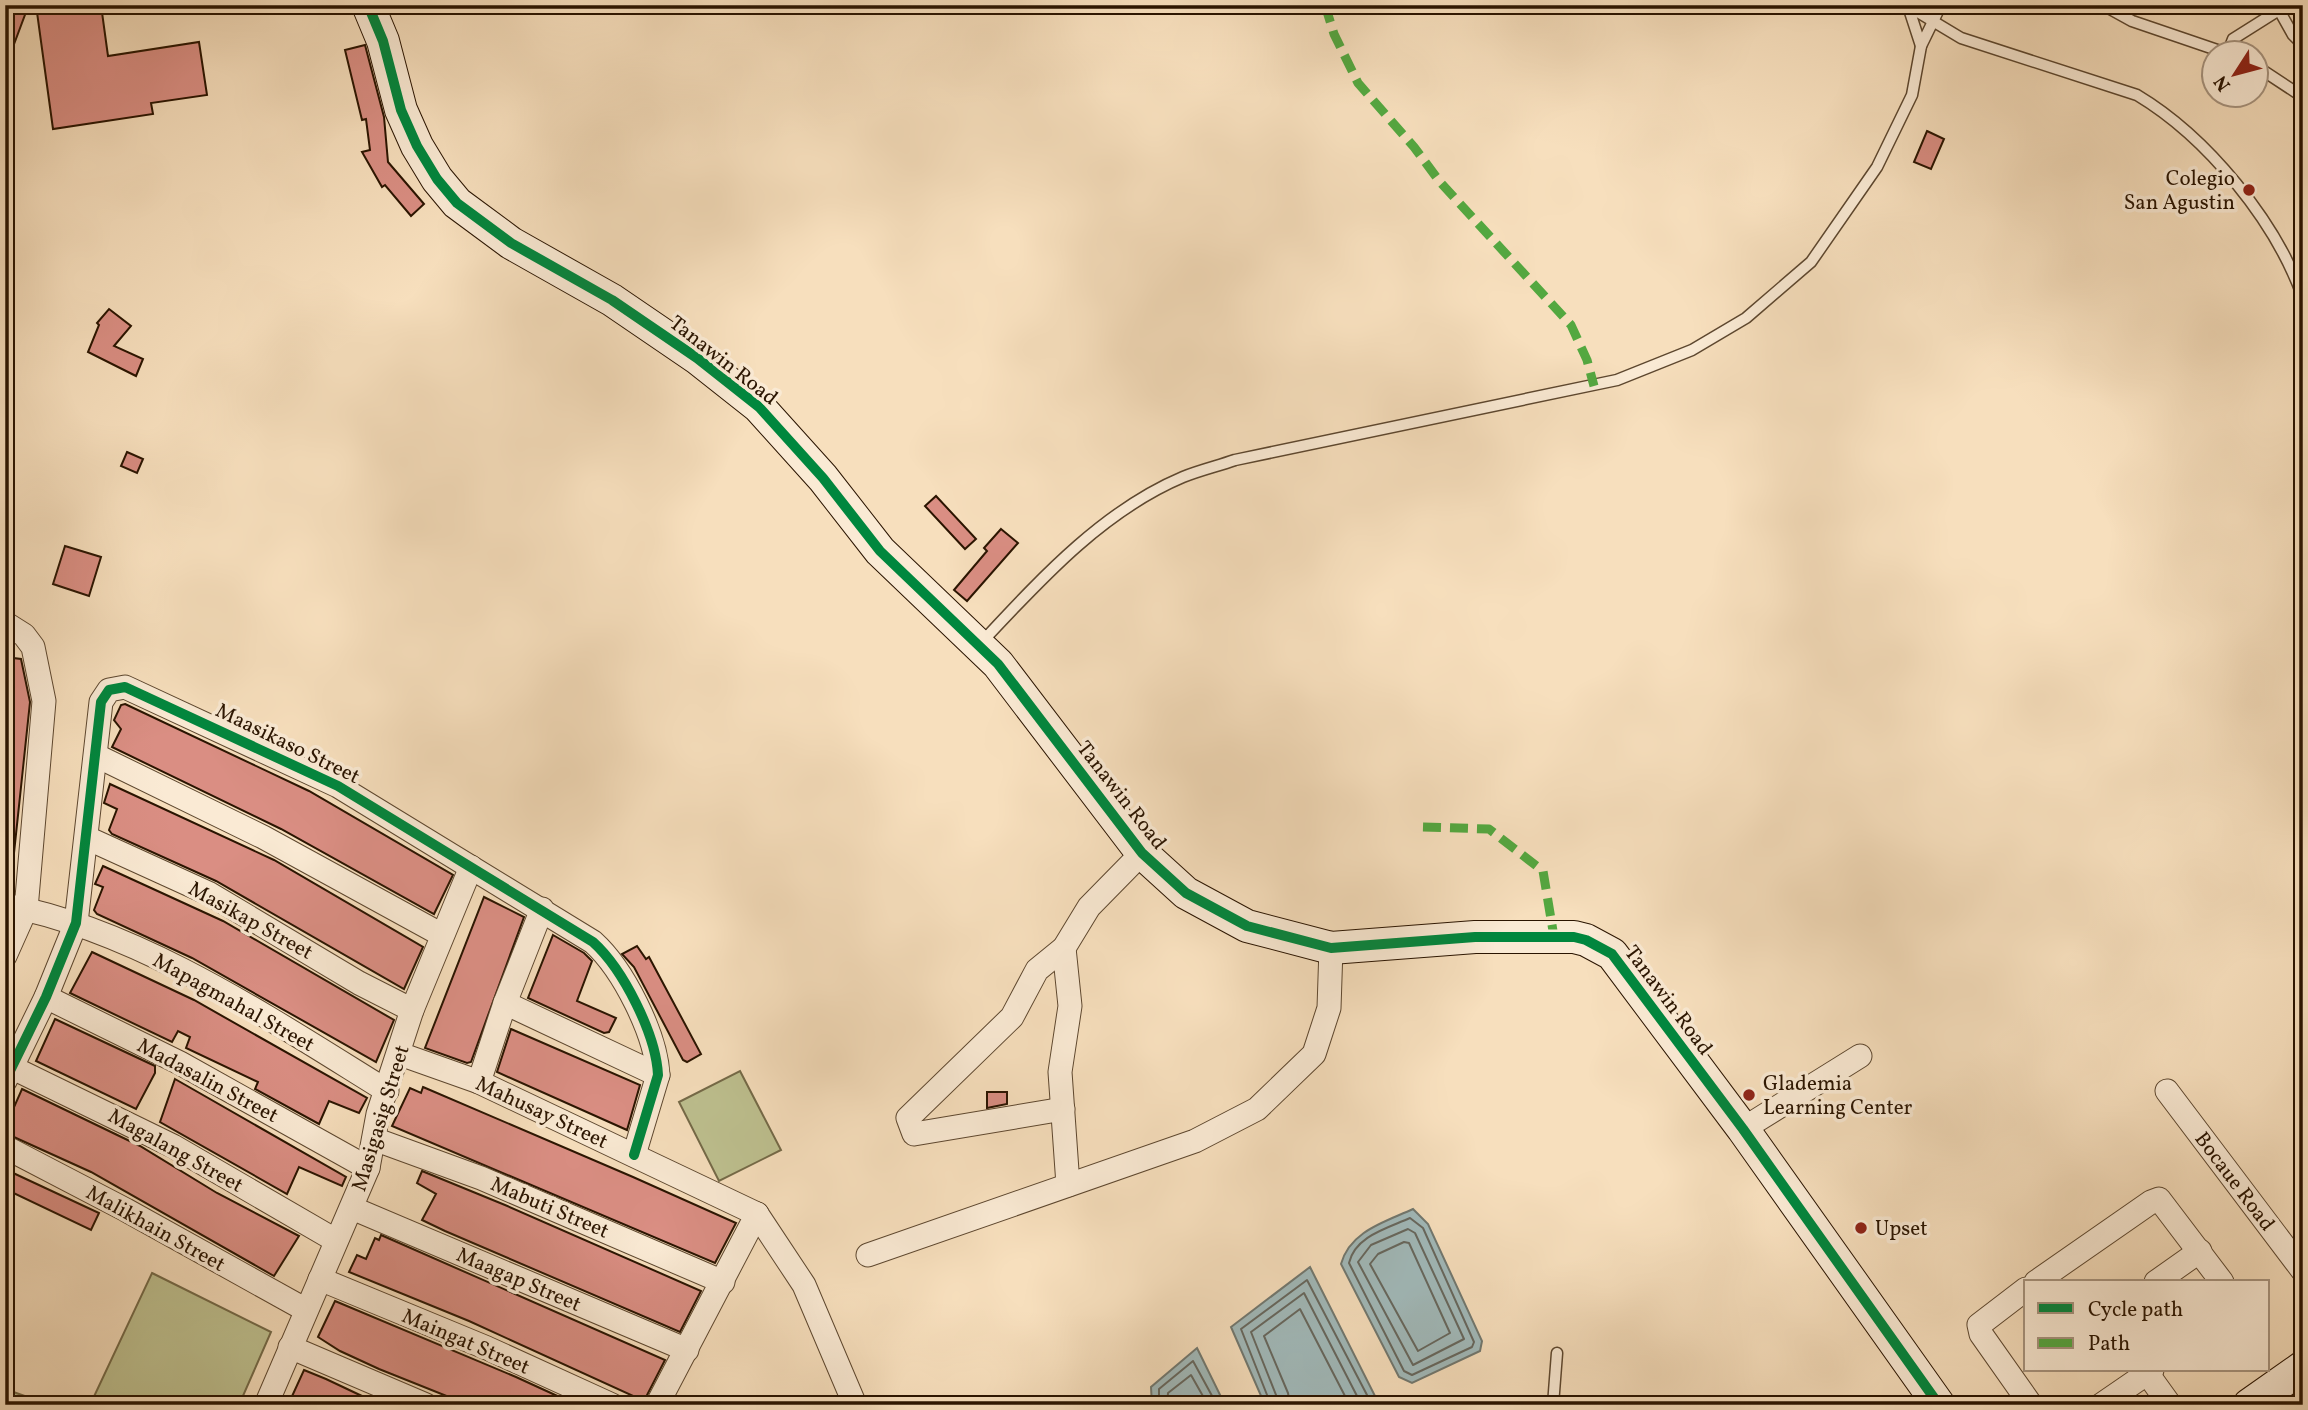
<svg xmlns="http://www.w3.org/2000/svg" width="2308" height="1410" font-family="Vollkorn,serif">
  <rect width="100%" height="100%" fill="#f7dfbd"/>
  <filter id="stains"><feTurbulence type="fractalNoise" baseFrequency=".00286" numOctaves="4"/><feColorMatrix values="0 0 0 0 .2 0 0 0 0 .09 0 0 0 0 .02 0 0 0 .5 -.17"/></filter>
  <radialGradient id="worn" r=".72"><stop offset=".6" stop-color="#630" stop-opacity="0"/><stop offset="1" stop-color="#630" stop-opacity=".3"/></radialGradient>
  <!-- green -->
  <g fill="#bec190" stroke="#746a48" stroke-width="2">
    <path d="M740,1071L781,1150L719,1181L679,1102Z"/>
    <path d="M152,1273L271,1332L239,1405H90Z"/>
    <path d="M5,1389L50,1405H5Z"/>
  </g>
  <!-- water -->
  <g fill="#a1babb" stroke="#717870" stroke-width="2">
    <path d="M1413,1209L1428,1224L1482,1341L1480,1351L1412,1383L1399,1377L1341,1264C1350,1231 1385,1222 1413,1209Z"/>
    <path d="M1310,1267L1377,1400L1366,1405H1265L1231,1327Z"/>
    <path d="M1197,1348L1225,1405H1152L1151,1387Z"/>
  </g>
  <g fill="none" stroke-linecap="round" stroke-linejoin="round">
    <!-- shore -->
    <g stroke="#66675e" stroke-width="2">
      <path d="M1410,1218L1423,1228L1474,1342L1472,1347L1412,1375L1404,1371L1349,1263C1355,1236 1388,1228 1410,1218Z"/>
      <path d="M1408,1229L1415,1233L1464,1339L1413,1365L1358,1262L1371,1245Z"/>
      <path d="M1404,1242L1409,1243L1450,1333L1418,1351L1370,1264L1378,1254Z"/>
      <path d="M1159,1405V1389L1193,1361L1217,1405"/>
      <path d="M1167,1405L1168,1393L1191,1375L1208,1405"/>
      <path d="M1271,1405L1241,1329L1307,1280L1367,1395L1366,1405"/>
      <path d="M1280,1405L1251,1332L1304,1293L1357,1396V1405"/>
      <path d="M1290,1405L1288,1393L1264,1336L1300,1309L1346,1398L1347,1405"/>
    </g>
  </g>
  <!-- building -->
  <g fill="#da8e83" stroke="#2a1400" stroke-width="2">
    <path d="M36,5H101L108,56L199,42L207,95L151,103L153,114L53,129Z"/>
    <path d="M10,6L26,12L7,63L5,17Z"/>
    <path d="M365,45L384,117L388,162L424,204L411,216L385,185L382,187L362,152L370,150L366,119L362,120L345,50Z"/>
    <path d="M1927,131L1944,139L1931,169L1914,162Z"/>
    <path d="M109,309L131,326L114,346L143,359L136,376L88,352L99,325L97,323Z"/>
    <path d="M127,452L143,459L137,473L121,466Z"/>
    <path d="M936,496L976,539L965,549L925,506Z"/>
    <path d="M1001,529L1018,543L967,601L954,590L987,551L984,548Z"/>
    <path d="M65,546L101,557L89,596L53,584Z"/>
    <path d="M5,657L21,659L30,702L14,853H5V752L9,720H5Z"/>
    <path d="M125,704L309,791L453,875L434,914L281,829L112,747L121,729L114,720L121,705Z"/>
    <path d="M110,784L274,860L423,947L404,989L216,881L112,834L109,830L117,809L104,803Z"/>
    <path d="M103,866L223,921L394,1020L376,1062L192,958L97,914L94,910L103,887L95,884Z"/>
    <path d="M484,897L524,917L471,1062L467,1063L425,1048Z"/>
    <path d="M553,935L584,953L592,961L577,1001L616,1018L609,1032L604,1033L528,998Z"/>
    <path d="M637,946L646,959L649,957L701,1054L687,1062L683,1060L634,967L622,954Z"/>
    <path d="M92,952L194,1000L367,1098L359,1113L329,1101L319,1124L255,1089L258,1082L186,1048L190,1037L178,1031L172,1042L70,993Z"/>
    <path d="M55,1019L155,1066V1073L136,1109L36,1061Z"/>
    <path d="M511,1029L640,1085L627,1130L497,1072Z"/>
    <path d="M175,1079L346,1177L342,1186L299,1167L287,1194L160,1122Z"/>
    <path d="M423,1087L633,1177L736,1223L715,1263L392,1126L410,1088L421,1093Z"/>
    <path d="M22,1089L140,1146L217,1193L299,1236L274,1276L91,1172L5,1133V1111L11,1114Z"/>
    <path d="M987,1092H1007V1104L987,1108Z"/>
    <path d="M422,1171L505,1205L701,1291L680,1332L445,1231L422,1220L436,1194L417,1183Z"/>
    <path d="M11,1172L99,1213L91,1230L5,1189Z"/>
    <path d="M381,1235L665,1360L644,1401L469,1321L349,1272L357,1255L366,1259L375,1238L379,1240Z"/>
    <path d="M335,1301L516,1377L577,1405H469L379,1369L340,1351L318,1337Z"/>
    <path d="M304,1370L326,1379L381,1405H288Z"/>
  </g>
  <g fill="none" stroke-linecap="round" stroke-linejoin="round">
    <defs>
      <g id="lane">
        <path d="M1906,5L1961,38L2137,95C2207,137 2276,221 2303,298"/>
        <path d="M2103,5L2132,21L2223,52"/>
        <path d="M1908,6L1921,46"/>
        <path d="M2279,10L2293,35L2303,45"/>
        <path d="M2228,52L2233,39L2287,5"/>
        <path d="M2256,66L2303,97"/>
        <path d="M2293,269L2303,259"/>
        <path d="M980,644C1039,581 1102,511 1183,477C1200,470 1218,466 1235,460L1617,380L1692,350L1746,318L1811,262L1877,167L1912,95L1921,46L1941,5"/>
        <path d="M1553,1405L1557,1353"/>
      </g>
      <g id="street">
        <path d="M5,623L24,635L33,647L44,701L26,909L5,956"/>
        <path d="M97,756L263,837L442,935"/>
        <path d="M87,838L210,894L359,983L412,1010"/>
        <path d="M5,905C139,930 272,1020 387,1091"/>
        <path d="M1064,948L1070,1006L1060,1072L1068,1185"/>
        <path d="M46,997L180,1063L368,1168"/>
        <path d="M505,1003L658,1075"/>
        <path d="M400,1054L479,1082L757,1214"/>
        <path d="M13,1068L173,1146L335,1240"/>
        <path d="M5,1081L46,997L76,923L101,702L109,690L125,687L338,786L593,942C623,969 656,1034 658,1075L634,1155"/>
        <path d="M479,1082L505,1003L542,909"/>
        <path d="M2167,1091L2303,1271"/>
        <path d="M1063,1109L914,1134L908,1118L1012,1017L1037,970L1064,948L1089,907L1142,853"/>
        <path d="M1743,1129L1860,1056"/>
        <path d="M374,1139L481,1178L723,1282"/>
        <path d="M5,1147L126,1210L306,1310"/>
        <path d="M352,1208L687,1350"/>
        <path d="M757,1214L804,1285L855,1405"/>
        <path d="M868,1255L1195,1141L1257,1109L1314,1054L1329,1008L1331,948"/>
        <path d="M320,1279L487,1348L612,1405"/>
        <path d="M2036,1282L2151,1202L2159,1199L2222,1282"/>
        <path d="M2156,1282L2200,1251"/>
        <path d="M2026,1289L1979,1325L1981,1334L2031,1405"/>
        <path d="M290,1347L426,1405"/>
        <path d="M2147,1373L2170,1405"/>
        <path d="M266,1405L368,1168L378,1114L412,1010L471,867"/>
        <path d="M657,1405L757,1214"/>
        <path d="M2101,1405L2152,1370"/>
      </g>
      <g id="secondary">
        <path d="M368,5L383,41L401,110L417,146L437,179L457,203L511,243L612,300L697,358L759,407L823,478L880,551L998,664L1142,853L1186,893L1247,926L1331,948L1475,937H1574L1586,940L1612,954L1743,1129L1939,1405"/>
        <path d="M2249,1405L2303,1367"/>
      </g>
    </defs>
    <!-- lane casing -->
    <use href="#lane" stroke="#5d472f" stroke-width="13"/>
    <!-- street casing -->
    <use href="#street" stroke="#5d472f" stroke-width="25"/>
    <!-- secondary casing -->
    <use href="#secondary" stroke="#2a1400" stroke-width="34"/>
    <!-- lane -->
    <use href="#lane" stroke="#faead4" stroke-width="10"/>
    <!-- street -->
    <use href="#street" stroke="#faead4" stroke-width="23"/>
    <!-- secondary -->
    <use href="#secondary" stroke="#faead4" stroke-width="32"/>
    <!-- quiet -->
    <g stroke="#53a840" stroke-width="9" stroke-dasharray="18 9" stroke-linecap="butt">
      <path d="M1325,5L1334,34L1358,83L1414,147L1440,182L1571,325L1587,360L1594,386"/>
      <path d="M1423,827L1489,829L1543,871L1554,937"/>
    </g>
    <defs>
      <g id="cycleway">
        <path d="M368,5L383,41L401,110L417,146L437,179L457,203L511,243L612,300L697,358L759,407L823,478L880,551L998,664L1142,853L1186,893L1247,926L1331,948L1475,937H1574L1586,940L1612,954L1743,1129L1939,1405"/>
        <path d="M5,1081L46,997L76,923L101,702L109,690L125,687L338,786L593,942C623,969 656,1034 658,1075L634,1155"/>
      </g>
    </defs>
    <!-- cycleway casing -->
    <use href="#cycleway" stroke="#faead4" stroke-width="15"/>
    <!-- cycleway -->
    <use href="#cycleway" stroke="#00873e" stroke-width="10"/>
  </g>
  <!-- markers -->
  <g fill="#8f2418" stroke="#faead4" stroke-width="2.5">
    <circle cx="2249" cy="190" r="7"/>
    <circle cx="1749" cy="1095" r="7"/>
    <circle cx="1861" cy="1228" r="7"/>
  </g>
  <g text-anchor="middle" stroke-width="7" stroke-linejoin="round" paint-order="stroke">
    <!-- poi labels -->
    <g font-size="21" fill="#2a1400" stroke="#faead4" text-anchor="start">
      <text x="2235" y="185" text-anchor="end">Colegio<tspan x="2235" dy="24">San Agustin</tspan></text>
      <text x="1763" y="1090">Glademia<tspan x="1763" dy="24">Learning Center</tspan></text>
      <text x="1875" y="1235">Upset</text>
    </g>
    <!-- street labels -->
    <g font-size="21" fill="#2a1400" stroke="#faead4">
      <text transform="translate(724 360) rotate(38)" y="7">Tanawin Road</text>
      <text transform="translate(288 743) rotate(26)" y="7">Maasikaso Street</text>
      <text transform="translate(1122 795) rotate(52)" y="7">Tanawin Road</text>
      <text transform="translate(251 920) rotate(29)" y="7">Masikap Street</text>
      <text transform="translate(1669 1000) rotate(53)" y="7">Tanawin Road</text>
      <text transform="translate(234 1002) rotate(29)" y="7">Mapagmahal Street</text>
      <text transform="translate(208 1080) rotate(28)" y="7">Madasalin Street</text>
      <text transform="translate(542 1112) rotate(25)" y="7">Mahusay Street</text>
      <text transform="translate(380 1118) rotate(-73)" y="7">Masigasig Street</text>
      <text transform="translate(176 1150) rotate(29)" y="7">Magalang Street</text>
      <text transform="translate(2235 1181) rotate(53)" y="7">Bocaue Road</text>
      <text transform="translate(550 1207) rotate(23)" y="7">Mabuti Street</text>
      <text transform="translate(156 1228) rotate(29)" y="7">Malikhain Street</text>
      <text transform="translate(519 1279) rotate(23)" y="7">Maagap Street</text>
      <text transform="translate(466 1341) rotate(23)" y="7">Maingat Street</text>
    </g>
  </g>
  <!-- margin -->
  <rect width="2308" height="1410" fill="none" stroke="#f7dfbd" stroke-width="28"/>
  <rect x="7" y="7" width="2294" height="1396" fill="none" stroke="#2a1400" stroke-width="3.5"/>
  <rect x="14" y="14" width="2280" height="1382" fill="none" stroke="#2a1400" stroke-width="2"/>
  <!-- legend -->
  <rect x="2024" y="1280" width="245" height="91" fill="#faead4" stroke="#a7947f" stroke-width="2"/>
  <rect x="2038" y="1303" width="35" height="10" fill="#00873e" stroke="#a7947f" stroke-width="2"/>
  <text x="2088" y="1316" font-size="21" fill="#2a1400">Cycle path</text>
  <rect x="2038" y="1338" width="35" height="10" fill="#53a840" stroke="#a7947f" stroke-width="2"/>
  <text x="2088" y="1350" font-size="21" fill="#2a1400">Path</text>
  <!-- north arrow -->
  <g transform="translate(2235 74) rotate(234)"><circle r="33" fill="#faead4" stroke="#a7947f" stroke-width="2"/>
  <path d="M0-5L12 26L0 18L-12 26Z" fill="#8f2418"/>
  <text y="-10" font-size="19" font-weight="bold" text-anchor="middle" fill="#2a1400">N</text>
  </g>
  <rect width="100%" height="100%" filter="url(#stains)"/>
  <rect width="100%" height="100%" fill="url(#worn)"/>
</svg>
